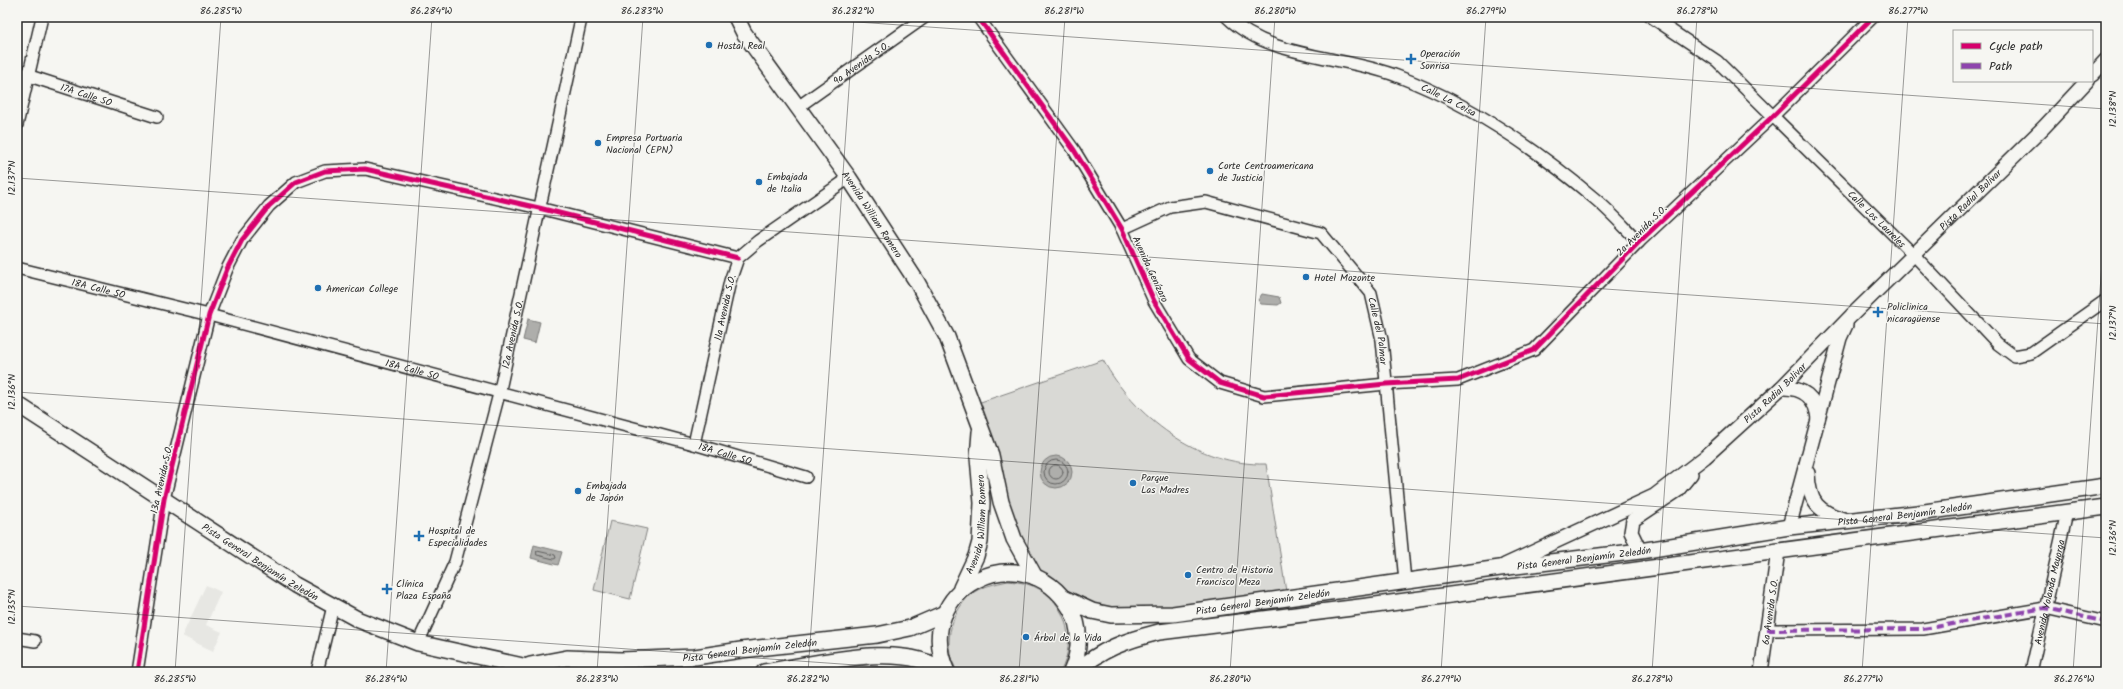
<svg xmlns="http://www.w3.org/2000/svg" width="2123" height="689" font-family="Kalam,sans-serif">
  <rect width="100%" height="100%" fill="#f6f6f2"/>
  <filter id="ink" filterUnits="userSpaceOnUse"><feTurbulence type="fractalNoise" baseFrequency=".025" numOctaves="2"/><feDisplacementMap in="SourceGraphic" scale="8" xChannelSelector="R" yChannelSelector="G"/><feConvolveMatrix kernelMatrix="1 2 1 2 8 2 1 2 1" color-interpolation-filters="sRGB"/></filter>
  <g filter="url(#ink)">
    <!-- built -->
    <path fill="#e7e7e3" d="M206,585L221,592L206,625L222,632L213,651L182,636Z"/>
    <!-- green -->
    <g fill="#d9d9d5" stroke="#828280">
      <path d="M1103,360C1134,417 1198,466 1266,464L1287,598L1111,615L1035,577L972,405Z"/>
      <path d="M610,521L647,529L630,599L594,590Z"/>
      <path d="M1008,581C1014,582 1021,582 1027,584C1064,594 1079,640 1060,672H958C941,648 950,614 970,595C981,586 995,584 1008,581Z"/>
    </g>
    <!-- water -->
    <g fill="#aeaeab" stroke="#7a7a78">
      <path d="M1262,294L1279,297L1281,303L1278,305L1261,304L1258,300Z"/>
      <path d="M528,319L540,322L535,343L523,340Z"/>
      <circle cx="1056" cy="472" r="16"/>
      <path d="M534,545L562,552L558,565L531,558Z"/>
    </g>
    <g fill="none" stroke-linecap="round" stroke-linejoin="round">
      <!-- shore -->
      <g stroke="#5f5f5e" stroke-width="1">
        <circle cx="1056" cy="472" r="12"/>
        <circle cx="1056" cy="472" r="7"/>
        <path d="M537,551L555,555L556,558L554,559L537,555Z"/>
      </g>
      <defs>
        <g id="minor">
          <path d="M978,17L1074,150L1122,229L1154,301L1189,359L1220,383L1264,396L1386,384L1458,380L1534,350L1639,242L1773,116L1873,17"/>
          <path id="s1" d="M1227,17C1270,59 1343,55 1397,76C1469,103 1535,148 1594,198C1610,211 1624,227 1639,242"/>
          <path id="s2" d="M1651,17L1717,61L1914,255L1998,344L2014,356L2031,353L2106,300"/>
          <path id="s3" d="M17,72L157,117"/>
          <path id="s4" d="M798,107L925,17"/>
          <path d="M17,125L42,17"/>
          <path id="s5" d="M1122,229L1170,207L1206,202L1321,233L1371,293L1382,340L1405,581"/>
          <path id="s6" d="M17,268L209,315L694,444L806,477"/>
          <path id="s7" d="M694,444L730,281L738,258L758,241L849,178"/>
          <path d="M1767,630L1923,629L2045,608L2106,622"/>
          <path d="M17,638L35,641"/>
          <path id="s8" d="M418,643L455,562L499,394L581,19"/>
          <path d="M137,672L164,499L209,315L227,269L242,240L269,206L296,182L325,171L365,169L539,208L738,258"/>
          <path d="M317,672L333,606"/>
          <path id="s9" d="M2031,672L2067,512"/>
        </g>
        <g id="tertiary">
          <path d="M2092,75L2106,60"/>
          <path d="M1781,388C1803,387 1816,397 1818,419"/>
          <path d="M1808,473C1809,503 1818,512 1846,520"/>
          <path d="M1789,527L1840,338L1846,325"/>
          <path d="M1640,551L1631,532L1633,520L1678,490L1691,474"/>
          <path id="s10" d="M1505,565L1654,496L1705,457L1781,388L1851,316L2044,127L2087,81"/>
          <path id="s11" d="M1761,672L1778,551"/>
        </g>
        <g id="secondary">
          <path id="s12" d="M736,17L744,33L849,178L917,282L947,337L991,455L1001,502L1014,539L1035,577"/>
          <path id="s13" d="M17,404L295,585L359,620L418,643L550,672"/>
          <path id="s14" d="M961,588L976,556L980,542L982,503L978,457L980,432"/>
          <path id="s15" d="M1064,598L1092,611L1111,615L1173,614L1500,568L1640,551L1789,527L1918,513L2106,486"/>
          <path id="s16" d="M530,665L567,658L621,660L695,657L741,650L877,635L910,628L945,613"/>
          <path d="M764,672C813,665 904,639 945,672"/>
          <path d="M947,672C909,589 1023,531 1070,608C1082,627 1080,652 1071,672"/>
          <path d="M1075,672C1102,649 1124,641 1159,632L1376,605L2106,507"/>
        </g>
      </defs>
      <!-- minor casing -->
      <use href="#minor" stroke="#2b2b2b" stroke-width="14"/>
      <!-- tertiary casing -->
      <use href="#tertiary" stroke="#2b2b2b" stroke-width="16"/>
      <!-- secondary casing -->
      <use href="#secondary" stroke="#2b2b2b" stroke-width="18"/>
      <!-- minor -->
      <use href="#minor" stroke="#f6f6f2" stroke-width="11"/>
      <!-- tertiary -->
      <use href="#tertiary" stroke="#f6f6f2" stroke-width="13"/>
      <!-- secondary -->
      <use href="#secondary" stroke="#f6f6f2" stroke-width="15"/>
      <!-- quiet -->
      <path stroke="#8e44ad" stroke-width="4" stroke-dasharray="8 4" stroke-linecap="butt" d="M1767,630L1923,629L2045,608L2106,622"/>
      <defs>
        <g id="cycleway">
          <path d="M978,17L1074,150L1122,229L1154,301L1189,359L1220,383L1264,396L1386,384L1458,380L1534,350L1639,242L1773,116L1873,17"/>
          <path d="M137,672L164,499L209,315L227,269L242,240L269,206L296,182L325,171L365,169L539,208L738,258"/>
        </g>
      </defs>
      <!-- cycleway casing -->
      <use href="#cycleway" stroke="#f6f6f2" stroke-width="8"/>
      <!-- cycleway -->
      <use href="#cycleway" stroke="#d6006c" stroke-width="5"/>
    </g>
  </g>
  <!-- ticks -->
  <path fill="none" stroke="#2b2b2b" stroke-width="1" stroke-opacity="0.45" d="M785,17L2106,109M17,178L2106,324M17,392L2106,538M17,606L955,672M175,672L221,17M386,672L432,17M597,672L643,17M808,672L854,17M1019,672L1065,17M1230,672L1275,17M1441,672L1486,17M1652,672L1697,17M1862,672L1908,17M2073,672L2106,206"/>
  <!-- markers -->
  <g fill="#1f6fb2" stroke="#f6f6f2" stroke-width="1.5">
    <circle cx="709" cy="45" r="4"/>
    <path d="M1409 53h4v4h4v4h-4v4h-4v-4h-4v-4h4z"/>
    <circle cx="598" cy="143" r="4"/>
    <circle cx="1210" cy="171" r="4"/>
    <circle cx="759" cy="182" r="4"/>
    <circle cx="1306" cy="277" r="4"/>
    <circle cx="318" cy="288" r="4"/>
    <path d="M1876 306h4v4h4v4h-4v4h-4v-4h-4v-4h4z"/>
    <circle cx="1133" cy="483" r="4"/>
    <circle cx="578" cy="491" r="4"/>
    <path d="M417 530h4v4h4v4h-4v4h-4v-4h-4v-4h4z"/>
    <circle cx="1188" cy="575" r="4"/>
    <path d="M385 583h4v4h4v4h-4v4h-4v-4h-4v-4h4z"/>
    <circle cx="1026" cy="637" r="4"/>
  </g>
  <g text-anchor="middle" stroke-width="3" stroke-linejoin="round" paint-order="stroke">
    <!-- poi labels -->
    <g font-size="10" fill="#2b2b2b" stroke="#f6f6f2" text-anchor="start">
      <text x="717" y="49">Hostal Real</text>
      <text x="1420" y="57">Operación<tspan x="1420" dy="12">Sonrisa</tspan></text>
      <text x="606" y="141">Empresa Portuaria<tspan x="606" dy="12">Nacional (EPN)</tspan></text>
      <text x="1218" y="169">Corte Centroamericana<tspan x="1218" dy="12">de Justicia</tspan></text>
      <text x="767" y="180">Embajada<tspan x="767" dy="12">de Italia</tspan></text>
      <text x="1314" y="281">Hotel Mozonte</text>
      <text x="326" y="292">American College</text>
      <text x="1887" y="310">Policlinica<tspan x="1887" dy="12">nicaragüense</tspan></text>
      <text x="1141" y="481">Parque<tspan x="1141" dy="12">Las Madres</tspan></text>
      <text x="586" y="489">Embajada<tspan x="586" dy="12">de Japón</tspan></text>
      <text x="428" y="534">Hospital de<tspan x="428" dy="12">Especialidades</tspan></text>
      <text x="1196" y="573">Centro de Historia<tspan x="1196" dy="12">Francisco Meza</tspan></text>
      <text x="396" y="587">Clínica<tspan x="396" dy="12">Plaza España</tspan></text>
      <text x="1034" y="641">Árbol de la Vida</text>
    </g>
    <!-- street labels -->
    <g font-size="10" fill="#2b2b2b" stroke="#f6f6f2">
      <text dy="4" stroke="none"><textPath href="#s4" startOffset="77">9a Avenida S.O.</textPath></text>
      <text dy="4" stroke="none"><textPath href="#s3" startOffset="73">17A Calle SO</textPath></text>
      <text dy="4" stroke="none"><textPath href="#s1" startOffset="239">Calle La Ceisa</textPath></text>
      <text dy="4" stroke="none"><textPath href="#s10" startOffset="598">Pista Radial Bolívar</textPath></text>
      <text dy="4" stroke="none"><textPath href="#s12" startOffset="240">Avenida William Romero</textPath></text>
      <text dy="4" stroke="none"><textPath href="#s2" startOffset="304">Calle Los Laureles</textPath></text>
      <text transform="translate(1641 230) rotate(-45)" y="4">2a Avenida S.O.</text>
      <text transform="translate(1151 269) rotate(65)" y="4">Avenida Genízaro</text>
      <text dy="4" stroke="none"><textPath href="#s6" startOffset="84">18A Calle SO</textPath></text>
      <text dy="4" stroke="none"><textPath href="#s7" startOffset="140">11a Avenida S.O.</textPath></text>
      <text dy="4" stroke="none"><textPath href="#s5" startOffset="325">Calle del Palmar</textPath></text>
      <text dy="4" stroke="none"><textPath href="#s8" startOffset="324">12a Avenida S.O.</textPath></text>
      <text dy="4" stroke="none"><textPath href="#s6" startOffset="408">18A Calle SO</textPath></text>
      <text dy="4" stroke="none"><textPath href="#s10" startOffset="323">Pista Radial Bolivar</textPath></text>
      <text dy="4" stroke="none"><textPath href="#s6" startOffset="732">18A Calle SO</textPath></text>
      <text transform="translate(161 479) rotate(-77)" y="4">13a Avenida S.O.</text>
      <text dy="4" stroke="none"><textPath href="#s15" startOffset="851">Pista General Benjamín Zeledón</textPath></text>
      <text dy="4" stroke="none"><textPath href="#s14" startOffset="67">Avenida William Romero</textPath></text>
      <text dy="4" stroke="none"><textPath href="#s15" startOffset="527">Pista General Benjamín Zeledón</textPath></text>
      <text dy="4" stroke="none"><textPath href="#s13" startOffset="290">Pista General Benjamín Zeledón</textPath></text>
      <text dy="4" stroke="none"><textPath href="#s9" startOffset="82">Avenida Yolanda Mayorga</textPath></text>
      <text dy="4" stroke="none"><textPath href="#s15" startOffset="203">Pista General Benjamín Zeledón</textPath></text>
      <text dy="4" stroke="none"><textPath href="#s11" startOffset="61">6a Avenida S.O.</textPath></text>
      <text dy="4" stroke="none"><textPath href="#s16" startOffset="221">Pista General Benjamín Zeledón</textPath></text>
    </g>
  </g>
  <!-- margin -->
  <rect width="2123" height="689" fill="none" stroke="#f6f6f2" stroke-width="44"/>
  <!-- legend -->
  <rect x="1953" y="30" width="140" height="52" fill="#f6f6f2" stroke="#a5a5a2"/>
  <rect x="1961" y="43" width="20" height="6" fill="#d6006c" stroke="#a5a5a2"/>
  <text x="1989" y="50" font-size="12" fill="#2b2b2b">Cycle path</text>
  <rect x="1961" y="63" width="20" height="6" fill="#8e44ad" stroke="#a5a5a2"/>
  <text x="1989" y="70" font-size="12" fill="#2b2b2b">Path</text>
  <rect x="22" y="22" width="2079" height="645" fill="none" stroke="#2b2b2b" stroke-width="1.5"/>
  <g font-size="10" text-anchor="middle" fill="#2b2b2b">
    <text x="221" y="14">86.285°W</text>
    <text x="431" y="14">86.284°W</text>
    <text x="642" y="14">86.283°W</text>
    <text x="853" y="14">86.282°W</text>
    <text x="1064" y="14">86.281°W</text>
    <text x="1275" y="14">86.280°W</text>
    <text x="1486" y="14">86.279°W</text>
    <text x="1697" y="14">86.278°W</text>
    <text x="1908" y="14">86.277°W</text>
    <text transform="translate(2112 109) rotate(-90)" y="4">12.138°N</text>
    <text transform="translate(11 178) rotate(-90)" y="4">12.137°N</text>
    <text transform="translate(2112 323) rotate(-90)" y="4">12.137°N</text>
    <text transform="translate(11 392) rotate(-90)" y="4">12.136°N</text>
    <text transform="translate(2112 538) rotate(-90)" y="4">12.136°N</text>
    <text transform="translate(11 607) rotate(-90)" y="4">12.135°N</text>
    <text x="175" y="682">86.285°W</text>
    <text x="386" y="682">86.284°W</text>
    <text x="597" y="682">86.283°W</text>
    <text x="808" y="682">86.282°W</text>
    <text x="1019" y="682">86.281°W</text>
    <text x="1230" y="682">86.280°W</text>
    <text x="1441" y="682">86.279°W</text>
    <text x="1652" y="682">86.278°W</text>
    <text x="1863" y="682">86.277°W</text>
    <text x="2074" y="682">86.276°W</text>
  </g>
</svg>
